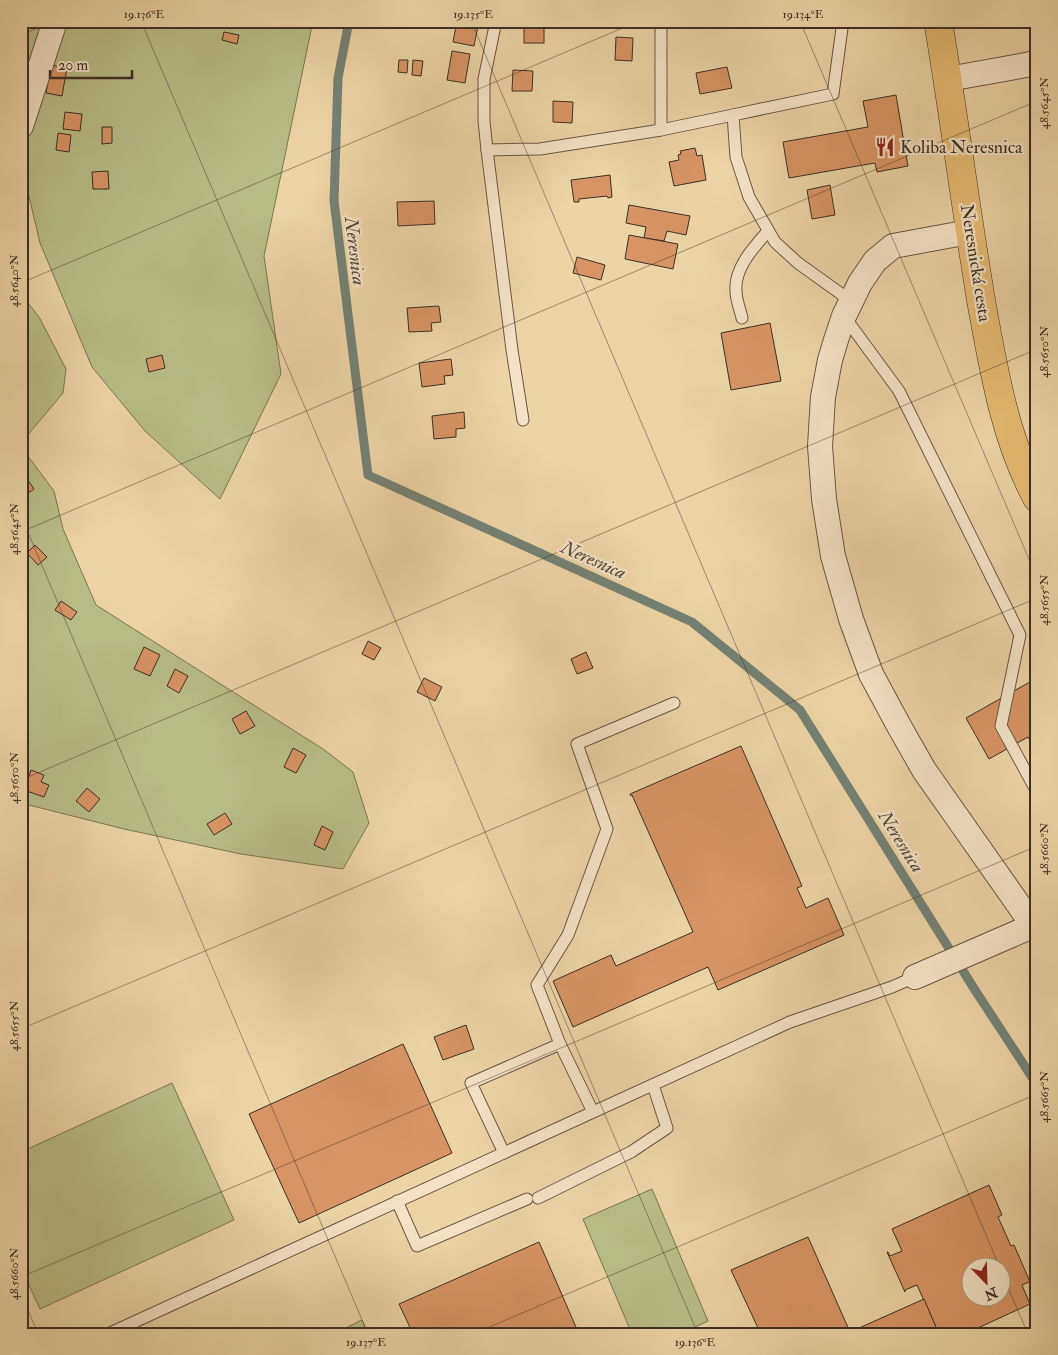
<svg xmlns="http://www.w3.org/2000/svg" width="1058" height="1355" font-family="'IM FELL Double Pica',serif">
  <rect width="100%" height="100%" fill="#ecd4a5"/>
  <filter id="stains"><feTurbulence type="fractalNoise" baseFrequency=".004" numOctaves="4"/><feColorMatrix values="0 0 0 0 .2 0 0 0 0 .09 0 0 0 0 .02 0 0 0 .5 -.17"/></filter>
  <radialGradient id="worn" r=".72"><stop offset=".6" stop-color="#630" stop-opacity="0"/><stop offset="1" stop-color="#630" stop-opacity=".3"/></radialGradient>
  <!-- green -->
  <g fill="#b8bd86" stroke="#7a7655">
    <path d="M21,21H313L264,256L281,374L220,499L145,431L92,367L40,243L26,184L21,182Z"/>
    <path d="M21,294L39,317L66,369L63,393L21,443Z"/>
    <path d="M21,447L54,491L63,529L96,605L323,749L353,772L369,823L343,869L241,854L124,829L21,803Z"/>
    <path d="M172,1083L234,1220L40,1309L21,1268V1152Z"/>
    <path d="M652,1189L708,1321L680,1334H632L583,1219Z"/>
    <path d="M362,1320L368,1334H333Z"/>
  </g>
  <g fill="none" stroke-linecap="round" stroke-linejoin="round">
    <!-- stream -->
    <path stroke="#748174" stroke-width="9" d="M349,21L338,78L334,201L368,475L692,622L800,710L975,990L1037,1085"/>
  </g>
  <!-- building -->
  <g fill="#d89464" stroke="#3c2f24" fill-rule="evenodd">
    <path d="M457,21H479L474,46L453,42Z"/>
    <rect x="524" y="22" width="20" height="21"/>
    <path d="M224,32L239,35L237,44L222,40Z"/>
    <path d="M616,37L633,38L632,61L615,60Z"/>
    <path d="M452,51L470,54L465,83L447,80Z"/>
    <path d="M399,60H408L407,73L398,72Z"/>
    <path d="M413,60L423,61L421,76L412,75Z"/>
    <path d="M51,65L67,68L62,96L46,93Z"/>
    <path d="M727,67L732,88L700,94L696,73Z"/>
    <path d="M513,70L533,71L532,91H512Z"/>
    <path d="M896,95L908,166L877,172L875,163L789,178L783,142L868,127L863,101Z"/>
    <path d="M553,101L573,102L572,123L553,122Z"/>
    <path d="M65,112L82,114L80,131L63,129Z"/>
    <path d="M102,127H112V143L102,144Z"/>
    <path d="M58,133L71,135L69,152L56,150Z"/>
    <path d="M695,148L697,156L702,155L706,180L674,186L669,162L679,160L678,155L681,154L680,151Z"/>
    <path d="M108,171L109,189H93L92,172Z"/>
    <path d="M610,175L612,197L608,198L607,196L579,199V202H574L571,180Z"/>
    <path d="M830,185L835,215L812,219L807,190Z"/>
    <path d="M434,201L435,224L398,226L397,202Z"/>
    <path d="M629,205L690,216L686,235L667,231L664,241L644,238L646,227L626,223Z"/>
    <path d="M629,235L678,244L673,269L625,259Z"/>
    <path d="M577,257L605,265L601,280L573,273Z"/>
    <path d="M439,306L441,322L431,323L432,331L409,332L407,308Z"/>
    <path d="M770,323L781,381L731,390L721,333Z"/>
    <path d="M162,355L165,368L149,372L146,359Z"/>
    <path d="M451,359L453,375L444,376L445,384L422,387L419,363Z"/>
    <path d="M464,412L465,428L456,429V437L434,439L432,416Z"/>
    <path d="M23,473L34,489L24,496L21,493V475Z"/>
    <path d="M35,545L47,557L38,565L27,553Z"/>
    <path d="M61,601L77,612L71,620L55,610Z"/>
    <path d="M368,641L381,648L374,660L362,654Z"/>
    <path d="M144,647L160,655L150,676L134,669Z"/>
    <path d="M586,652L593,668L577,674L571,659Z"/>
    <path d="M175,669L188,676L179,693L167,686Z"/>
    <path d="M424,678L442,687L435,701L417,692Z"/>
    <path d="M1037,678V753L1028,737L989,759L966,718Z"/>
    <path d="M246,711L255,726L240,734L232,719Z"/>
    <path d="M741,746L802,886L797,888L806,908L828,898L844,935L718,990L708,967L573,1027L553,981L611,955L616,966L693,932L632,795L631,796L630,794Z"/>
    <path d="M293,748L306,755L296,773L284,767Z"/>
    <path d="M31,770L44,775L41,782L49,785L44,797L24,790Z"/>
    <path d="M87,788L100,799L89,812L76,801Z"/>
    <path d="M225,813L232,824L214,835L207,824Z"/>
    <path d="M322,826L333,832L325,850L314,845Z"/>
    <path d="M466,1025L474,1049L443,1060L434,1037Z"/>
    <path d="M403,1044L452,1153L299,1223L249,1114Z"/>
    <path d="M989,1185L1002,1215L998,1217L1011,1246L1014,1245L1034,1291L1029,1282L1022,1285L1030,1304L965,1334H939L917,1285L905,1290V1292L887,1252H888L890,1256L902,1251L892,1229ZM970,1268H1000V1298H970Z"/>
    <path d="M808,1237L850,1332L924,1299L939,1334H753L752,1331L758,1328L731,1270Z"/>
    <path d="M539,1242L579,1334H413L399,1304Z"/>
    <path d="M716,1330L718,1334H696Z"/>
  </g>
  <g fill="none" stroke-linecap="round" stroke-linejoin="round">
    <defs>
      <g id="service">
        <path d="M496,21L484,79V121L487,150L540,149L661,130L733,115"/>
        <path d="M843,21L833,94L733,115L736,157L749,197L775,242L798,263L851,301"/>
        <path d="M661,130V21"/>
        <path d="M487,150L512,350L523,420"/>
        <path d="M844,316L899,391L1020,635L1001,726L1037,792"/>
        <path d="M742,318C740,309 736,300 736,291C734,268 754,247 768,231"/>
        <path d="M560,1044L537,985L568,935L607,829L577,744L674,703"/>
        <path d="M504,1153L471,1083L560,1044L593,1112"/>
        <path d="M538,1198L631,1152L667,1128L653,1085"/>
        <path d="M397,1201L417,1246L527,1199"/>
        <path d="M108,1334L790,1022L892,987L915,977"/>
      </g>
      <g id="minor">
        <path d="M948,79L1026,65L1037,62"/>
        <path d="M21,126L55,21"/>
        <path d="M969,232L893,246L875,261L860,283L844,316L836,340L830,360L823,397L820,446L824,499L833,556L851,619L871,674L899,726L924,770L1037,931"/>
        <path d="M915,977L1037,924"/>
      </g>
      <path id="primary" d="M938,21C954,116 966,211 982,306C994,371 1005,439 1037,498"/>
    </defs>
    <!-- service casing -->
    <use href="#service" stroke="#685844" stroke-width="13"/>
    <!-- minor casing -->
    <use href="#minor" stroke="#685844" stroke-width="26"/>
    <!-- primary casing -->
    <use href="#primary" stroke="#3c2f24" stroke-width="29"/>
    <!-- service -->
    <use href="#service" stroke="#f3e3c4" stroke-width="11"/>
    <!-- minor -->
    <use href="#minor" stroke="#f3e3c4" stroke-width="24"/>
    <!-- primary -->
    <use href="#primary" stroke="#e6ba72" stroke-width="28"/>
  </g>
  <!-- ticks -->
  <path fill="none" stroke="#3c2f24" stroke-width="1" stroke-opacity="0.45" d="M141,21L698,1334M471,21L1000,1268M800,21L1037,578M21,35L53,21M21,283L639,21M21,516L368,1334M21,532L1037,101M21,780L1037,349M21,1029L1037,598M1000,1269L1028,1334M21,1277L1037,846M21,1293L38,1334M473,1334L1037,1094"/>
  <!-- icons -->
  <defs>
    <symbol id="restaurant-bare" viewBox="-9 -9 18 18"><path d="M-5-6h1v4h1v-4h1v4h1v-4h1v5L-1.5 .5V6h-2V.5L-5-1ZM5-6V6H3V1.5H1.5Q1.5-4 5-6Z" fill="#8f2418" stroke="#f3e3c4" stroke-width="2.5" paint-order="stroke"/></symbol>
  </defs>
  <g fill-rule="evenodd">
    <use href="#restaurant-bare" x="871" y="133" width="28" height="28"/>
  </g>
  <g text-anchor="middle" stroke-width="4.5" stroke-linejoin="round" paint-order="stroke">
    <!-- poi labels -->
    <g font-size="18" fill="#3c2f24" stroke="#f3e3c4" text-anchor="start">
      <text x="900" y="153">Koliba Neresnica</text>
    </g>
    <!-- street labels -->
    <g font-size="18" fill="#3c2f24" stroke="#f3e3c4">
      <text transform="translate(976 263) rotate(81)" y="6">Neresnická cesta</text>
    </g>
    <!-- water labels -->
    <g font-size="19" font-style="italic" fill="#4f4a3f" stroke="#f3e3c4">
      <text transform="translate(356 251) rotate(83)" y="7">Neresnica</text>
      <text transform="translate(594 559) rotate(24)" y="7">Neresnica</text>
      <text transform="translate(902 841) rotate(58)" y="7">Neresnica</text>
    </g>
  </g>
  <!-- margin -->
  <rect width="1058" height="1355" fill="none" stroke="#ecd4a5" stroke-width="55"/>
  <!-- north arrow -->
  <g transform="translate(986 1282) rotate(157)"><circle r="24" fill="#f3e3c4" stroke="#aa9b84"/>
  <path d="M0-4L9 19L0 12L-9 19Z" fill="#8f2418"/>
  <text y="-8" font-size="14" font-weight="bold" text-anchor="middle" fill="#3c2f24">N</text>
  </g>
  <!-- scale -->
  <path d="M50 70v8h82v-8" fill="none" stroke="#3c2f24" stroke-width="2.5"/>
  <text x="58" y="70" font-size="15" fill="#3c2f24" stroke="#f3e3c4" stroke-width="4" paint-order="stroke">20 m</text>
  <rect x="28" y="28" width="1002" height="1300" fill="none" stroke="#3c2f24" stroke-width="2"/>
  <g font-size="12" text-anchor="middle" fill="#3c2f24">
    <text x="144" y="18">19.136°E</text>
    <text x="473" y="18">19.135°E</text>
    <text x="803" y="18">19.134°E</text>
    <text transform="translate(1044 103) rotate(-90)" y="4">48.5645°N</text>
    <text transform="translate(14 281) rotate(-90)" y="4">48.5640°N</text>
    <text transform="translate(1044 352) rotate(-90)" y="4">48.5650°N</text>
    <text transform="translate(14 529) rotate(-90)" y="4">48.5645°N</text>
    <text transform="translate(1044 600) rotate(-90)" y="4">48.5655°N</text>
    <text transform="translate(14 778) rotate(-90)" y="4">48.5650°N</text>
    <text transform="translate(1044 849) rotate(-90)" y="4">48.5660°N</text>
    <text transform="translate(14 1026) rotate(-90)" y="4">48.5655°N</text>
    <text transform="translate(1044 1097) rotate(-90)" y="4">48.5665°N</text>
    <text transform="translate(14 1274) rotate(-90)" y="4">48.5660°N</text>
    <text x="366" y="1346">19.137°E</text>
    <text x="695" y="1346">19.136°E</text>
  </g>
  <rect width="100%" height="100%" filter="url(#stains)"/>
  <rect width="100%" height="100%" fill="url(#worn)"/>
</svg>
